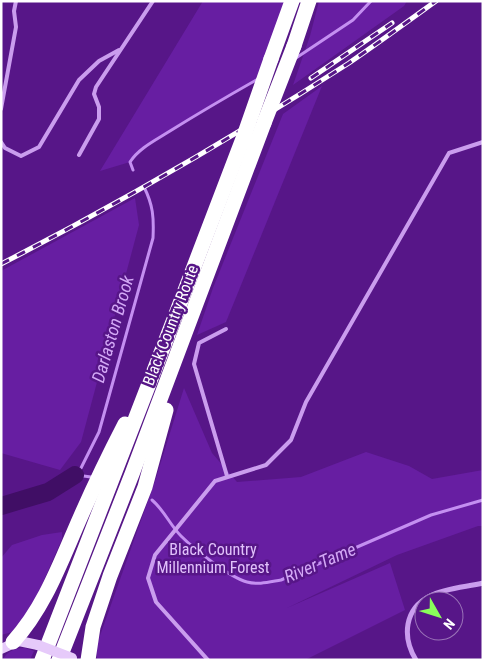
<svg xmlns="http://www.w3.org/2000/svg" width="484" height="661" font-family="'Roboto Condensed',sans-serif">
  <rect width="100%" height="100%" fill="#571688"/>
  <!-- green -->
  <g fill="#671ea2">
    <path d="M203,1H286L258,79L201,111L145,146L134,156L130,162L100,171Z"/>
    <path d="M319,1H407L404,6L293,85L310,36Z"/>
    <path d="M322,86L226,322L197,335L213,288L283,114Z"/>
    <path d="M135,198L139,225L81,442L60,470L1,453V271Z"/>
    <path d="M184,388L212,453L237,482L301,477L366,452L409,466L432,479L483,470V526H478L397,555L287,608L390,563L405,610L305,660H97L96,647L155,481Z"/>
    <path d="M62,532V539L30,612L16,631L1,635V558L12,545L42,535Z"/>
    <path d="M25,648L34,651L30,660H2C8,651 14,648 25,648Z"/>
  </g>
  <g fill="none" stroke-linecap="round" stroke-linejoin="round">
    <!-- stream -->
    <g stroke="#c48ff1" stroke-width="3">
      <path d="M296,58L353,20L371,1"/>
      <path d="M133,170L130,162C139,148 156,140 170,131C199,113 228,96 258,79"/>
      <path d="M75,475L81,468L99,432L153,238C154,217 153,205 144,187"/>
      <path d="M76,475L91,477"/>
      <path d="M152,500C164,510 170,525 181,536C194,549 229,577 247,582C258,585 269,582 281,580L431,515L483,500"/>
    </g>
    <!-- river -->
    <path stroke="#400e65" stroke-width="18" d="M1,506L48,492L75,475"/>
    <!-- lane -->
    <g stroke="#ca9dee" stroke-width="4">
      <path d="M1,109L16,27L14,11L16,1"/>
      <path d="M1,142L5,148L21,156L39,147L79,80L99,61L119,50"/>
      <path d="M79,155L99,119V107L94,94L96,87L153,1"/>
      <path d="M226,329L199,343L194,364L227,476"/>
      <path d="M208,660L156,602L148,578L155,555L215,481L266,465L291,440L306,402L449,153L483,142"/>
    </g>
    <!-- street -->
    <path stroke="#ca9dee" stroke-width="5" d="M416,660C402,637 404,609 430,596C445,588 466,587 483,583"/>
    <!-- secondary -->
    <path stroke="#e6cafa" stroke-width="10" d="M1,649L19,641L38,645"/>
    <!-- highway -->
    <g stroke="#fff" stroke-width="15">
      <path d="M294,46L309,1"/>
      <path d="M271,59L292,1"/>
      <path d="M13,642C45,607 61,561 80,518C94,486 109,455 125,424"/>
      <path d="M42,660L176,314L244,136"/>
      <path d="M59,660L132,474L264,123"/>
      <path d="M88,660L93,627L110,576L145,487L166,410"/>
    </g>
    <defs>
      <g id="rail">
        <path d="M311,78L392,23"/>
        <path d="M1,264C120,203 237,135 349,63C378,43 407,22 436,1"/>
      </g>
    </defs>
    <!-- rail casing -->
    <use href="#rail" stroke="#fff" stroke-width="5"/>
    <!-- rail -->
    <use href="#rail" stroke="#571688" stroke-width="3" stroke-dasharray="9" stroke-linecap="butt"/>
    <!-- secondary-bridge -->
    <path stroke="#e6cafa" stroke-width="10" d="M38,645L72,658"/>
    <!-- highway-bridge -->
    <g stroke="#fff" stroke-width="15">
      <path d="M264,123L294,46"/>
      <path d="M244,136L271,59"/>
    </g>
  </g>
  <g text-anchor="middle" stroke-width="5" stroke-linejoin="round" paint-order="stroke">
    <!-- street labels -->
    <g font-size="16" fill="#fff" stroke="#571688">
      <text transform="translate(170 325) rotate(-69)" y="6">Black Country Route</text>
    </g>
    <!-- park labels -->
    <g font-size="16" fill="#e1c2fb" stroke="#571688">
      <text x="213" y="555">Black Country<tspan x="213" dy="18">Millennium Forest</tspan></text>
    </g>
    <!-- water labels -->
    <g font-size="18" font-style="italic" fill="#d3a8f6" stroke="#571688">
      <text transform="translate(113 329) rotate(-74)" y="6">Darlaston Brook</text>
      <text transform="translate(320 563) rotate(-23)" y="6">River Tame</text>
    </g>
  </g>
  <!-- border -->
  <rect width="484" height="661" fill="none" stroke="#ffffff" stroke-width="5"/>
  <!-- north arrow -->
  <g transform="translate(439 616) rotate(129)"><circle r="24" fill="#571688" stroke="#9a73b8"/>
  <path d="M0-4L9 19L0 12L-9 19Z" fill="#89ff5a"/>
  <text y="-8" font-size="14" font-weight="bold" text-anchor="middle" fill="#ffffff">N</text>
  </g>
</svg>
